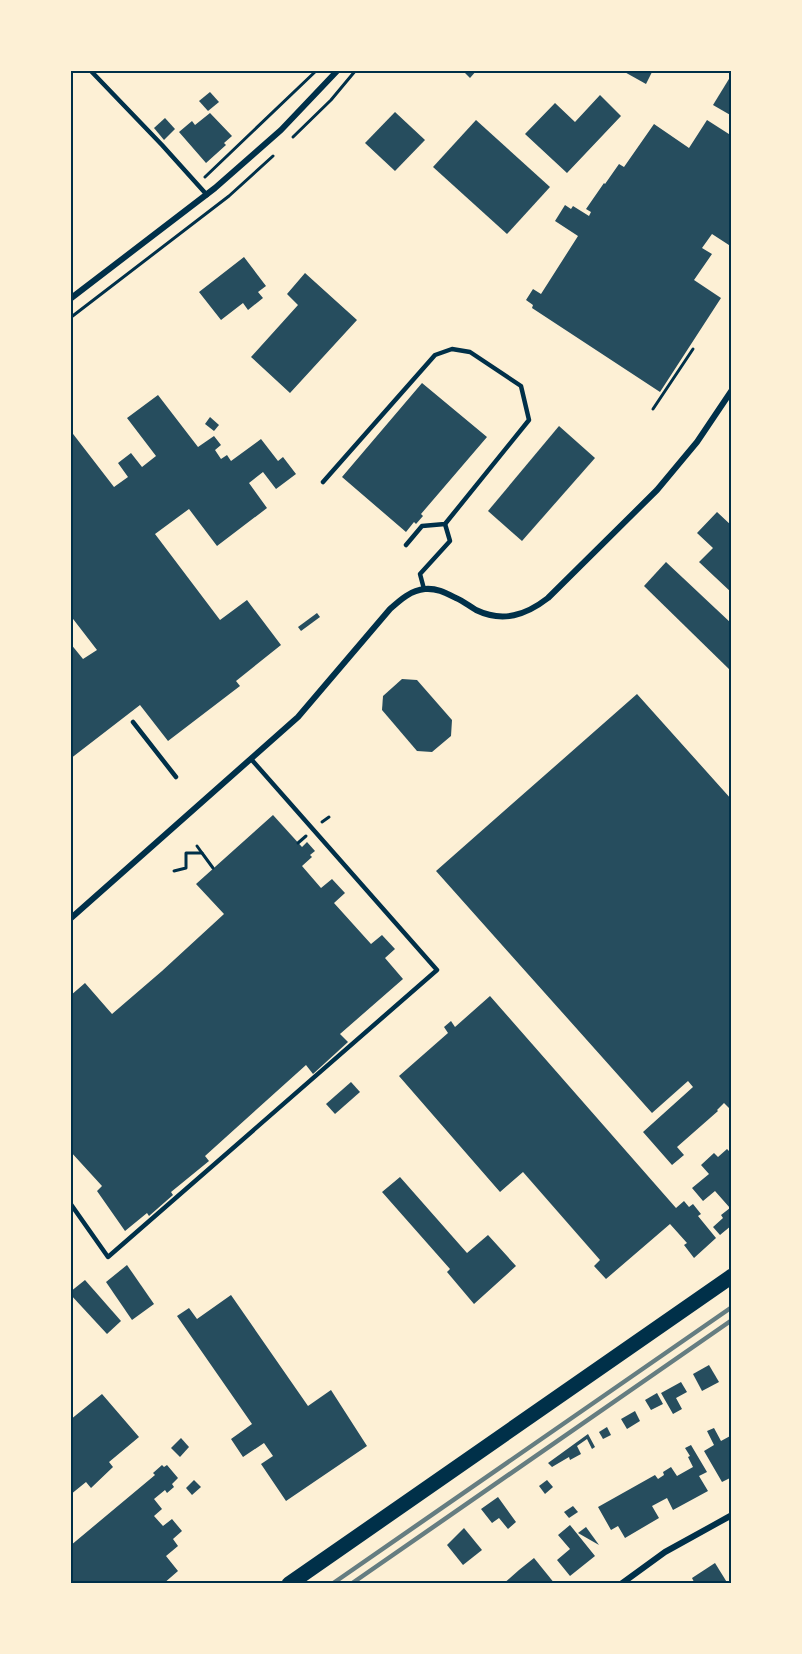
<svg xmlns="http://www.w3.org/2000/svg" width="802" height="1654" font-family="Jost,sans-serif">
  <rect width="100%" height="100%" fill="#fdf0d5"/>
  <!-- building -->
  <g fill="#264d5e">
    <path d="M462,70H477L470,78Z"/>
    <path d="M621,70H653L646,84Z"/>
    <path d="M732,74V116L713,105Z"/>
    <path d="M210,92L219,102L208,111L199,101Z"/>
    <path d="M600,95L621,116L567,173L525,134L555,103L575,122Z"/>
    <path d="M395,112L425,140L395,171L365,143Z"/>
    <path d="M210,113L232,136L224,143L226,145L206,163L179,132L192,121L195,125Z"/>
    <path d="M165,118L175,129L164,140L154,128Z"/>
    <path d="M476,120L550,187L507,234L433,167Z"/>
    <path d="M707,120L732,136V247L712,234L702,248L712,254L694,280L721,298L660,392L532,308L533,305L526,300L533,289L541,294L578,236L555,221L565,205L571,209L573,206L589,216L591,212L586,209L604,183L605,184L619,164L624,167L654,124L689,148Z"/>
    <path d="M244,257L266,286L258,292L263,298L248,310L243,303L221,320L199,292Z"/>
    <path d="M305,273L357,320L290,393L251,357L298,305L287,294Z"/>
    <path d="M422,383L487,437L421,514L423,516L416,524L414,522L406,532L342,477Z"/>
    <path d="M158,395L198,447L214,436L221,445L215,450L221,459L227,455L231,461L261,439L278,461L283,457L296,474L276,489L263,472L249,483L267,508L217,546L189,509L155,534L220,620L247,600L281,645L236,681L240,686L168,741L140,705L70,759V643L83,659L97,650L70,615V430L114,487L128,477L118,463L131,453L142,467L156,456L127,418Z"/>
    <path d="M210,417L219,425L214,431L205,424Z"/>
    <path d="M559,426L595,458L522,541L488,511Z"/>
    <path d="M717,512L732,526V593L699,562L713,548L697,533Z"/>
    <path d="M666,562L732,624V672L644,586Z"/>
    <path d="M317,613L320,617L301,631L298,627Z"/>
    <path d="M402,679L417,680L452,720L451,736L432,752L417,751L382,710L383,696Z"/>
    <path d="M637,694L732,800V1111L724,1103L717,1110L718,1111L677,1147L684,1155L672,1165L643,1132L693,1087L688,1081L652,1113L436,871Z"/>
    <path d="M273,815L302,847L307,842L315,851L310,855L312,857L302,866L321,888L332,879L345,893L334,903L371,944L382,935L395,949L385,958L403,979L340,1034L348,1042L313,1074L306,1065L205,1156L209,1161L171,1192L173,1195L149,1216L147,1213L125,1231L97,1191L102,1186L70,1151V996L85,983L112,1014L162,971L224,914L196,884Z"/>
    <path d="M490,996L676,1208L684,1201L689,1207L693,1204L701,1214L698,1216L716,1238L694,1258L684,1245L687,1243L670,1224L606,1279L594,1266L600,1260L523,1172L500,1192L399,1076L448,1033L444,1027L451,1021L455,1027Z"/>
    <path d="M351,1082L360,1092L335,1114L326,1104Z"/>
    <path d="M727,1149L732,1154V1225L720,1235L713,1227L723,1218L721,1215L730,1208L715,1191L703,1201L692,1188L709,1174L701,1165L714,1153L718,1157Z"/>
    <path d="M400,1177L467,1253L488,1235L516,1266L474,1304L447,1272L450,1269L382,1192Z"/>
    <path d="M127,1265L154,1304L132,1320L106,1282Z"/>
    <path d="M85,1280L121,1321L107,1334L70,1294V1292Z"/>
    <path d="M231,1295L308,1406L331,1390L367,1446L286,1501L261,1464L273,1456L264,1443L243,1457L231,1439L252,1424L177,1316L189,1308L197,1319Z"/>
    <path d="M709,1365L719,1382L702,1391L693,1374Z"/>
    <path d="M681,1382L687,1392L676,1398L682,1409L673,1414L661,1393Z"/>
    <path d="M657,1393L663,1404L651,1410L645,1400Z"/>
    <path d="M102,1394L139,1437L109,1462L113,1467L91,1488L86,1482L70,1495V1420Z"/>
    <path d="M635,1411L640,1421L627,1429L621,1419Z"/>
    <path d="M607,1427L611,1435L603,1439L599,1432Z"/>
    <path d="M714,1428L721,1441L732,1435V1477L722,1482L704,1451L714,1445L707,1431Z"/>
    <path d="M588,1434L595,1447L592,1449L587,1439L577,1446L581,1454L570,1460L569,1457L552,1467L548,1463Z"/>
    <path d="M181,1438L189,1447L180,1457L171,1448Z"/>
    <path d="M691,1445L707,1472L699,1476L708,1491L673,1510L667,1498L652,1506L659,1518L625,1538L618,1526L611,1530L598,1507L655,1475L658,1479L664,1475L663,1472L671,1467L677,1476L693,1467L688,1457L690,1456L685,1448Z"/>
    <path d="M162,1465L164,1467L167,1465L178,1478L172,1484L174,1487L167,1493L165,1490L154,1499L162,1509L154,1516L163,1526L172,1519L182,1531L173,1539L178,1546L166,1556L178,1571L163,1584H70V1546L155,1475L153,1473Z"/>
    <path d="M194,1480L201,1487L192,1495L186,1488Z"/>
    <path d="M547,1480L553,1487L545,1494L539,1486Z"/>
    <path d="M498,1497L516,1522L508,1529L499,1518L492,1523L481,1509Z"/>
    <path d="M573,1506L578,1512L569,1518L564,1512Z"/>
    <path d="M570,1525L595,1556L570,1576L557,1560L570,1549L558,1535Z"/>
    <path d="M586,1527L599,1545L578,1533Z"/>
    <path d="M464,1528L482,1550L463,1565L447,1545Z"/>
    <path d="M534,1558L555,1584H503L519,1570Z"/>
    <path d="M715,1563L728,1584H695L692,1578Z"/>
  </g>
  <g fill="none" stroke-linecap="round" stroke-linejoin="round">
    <!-- path -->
    <g stroke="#003049" stroke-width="3">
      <path d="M293,137L331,100L356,70"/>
      <path d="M205,177L317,70"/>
      <path d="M70,318L229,196L273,156"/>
      <path d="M653,409L693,349"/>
      <path d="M322,822L329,817"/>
      <path d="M298,843L306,836"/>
      <path d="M197,846L202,853"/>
      <path d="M174,871L186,868V853H202L213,868"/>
    </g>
    <!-- service -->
    <g stroke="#003049" stroke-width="4.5">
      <path d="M90,70L162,145L207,195"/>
      <path d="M323,482L435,355L452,349L470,352L521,386L529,420L445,524L422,526L406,545"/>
      <path d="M424,589L420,574L450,541L445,524"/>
      <path d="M133,722L176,777"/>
      <path d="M70,1203L108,1257L437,970L251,759"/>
    </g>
    <!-- minor -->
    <g stroke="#003049" stroke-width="6">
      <path d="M70,299L215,188L281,130L338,70"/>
      <path d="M70,919L298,717L390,609C400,600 411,590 425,589C437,588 446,593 456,598C463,601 469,606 476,610C503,623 526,615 548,598L657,490L697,442L732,390"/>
      <path d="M621,1584L665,1552L732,1515"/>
    </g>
    <!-- primary -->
    <path stroke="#003049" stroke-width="15" d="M289,1584L732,1276"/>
    <!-- rail -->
    <g stroke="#657d81" stroke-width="4.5">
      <path d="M332,1584L732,1307"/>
      <path d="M351,1584L732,1320"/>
    </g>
  </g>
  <!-- border -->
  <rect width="802" height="1654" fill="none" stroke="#fdf0d5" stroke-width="144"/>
  <rect x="72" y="72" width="658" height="1510" fill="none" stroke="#003049" stroke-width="2"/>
</svg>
